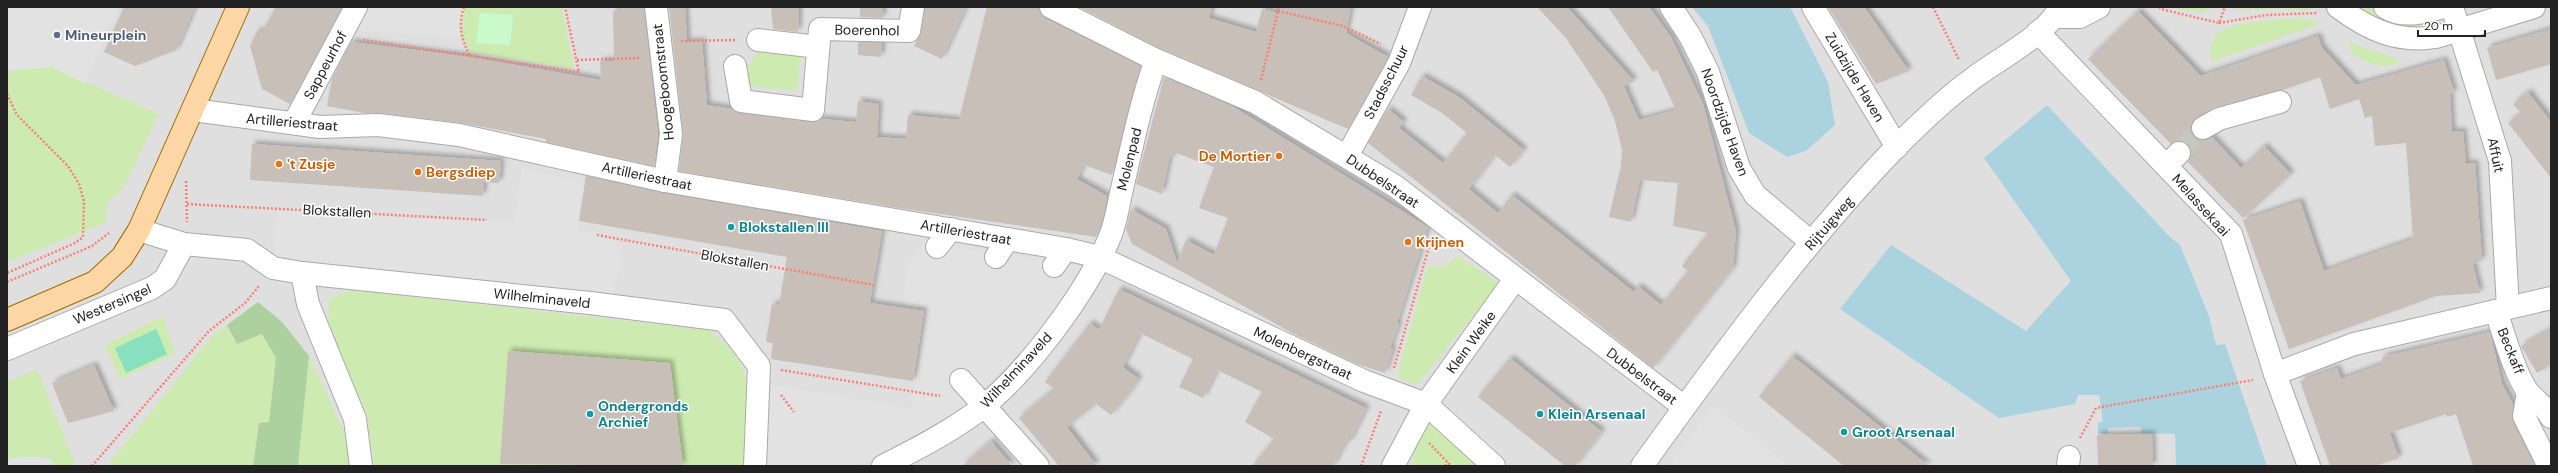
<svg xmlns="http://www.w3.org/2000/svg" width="2558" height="473" font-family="'DM Sans',sans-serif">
  <defs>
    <filter id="shadow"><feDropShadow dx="3.5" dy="-3.5" stdDeviation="2" flood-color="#0004"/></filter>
  </defs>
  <rect width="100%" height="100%" fill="#f2efe9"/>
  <!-- residential -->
  <rect fill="#e0dfdf" x="7" y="7" width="2544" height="459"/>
  <!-- grass -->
  <g fill="#cdebb0" fill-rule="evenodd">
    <path d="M562,7L574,69L471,52L461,37L464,8ZM480,13L513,15L510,45L477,43Z"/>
    <path d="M2164,7H2216L2203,13Z"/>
    <path d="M2232,7H2310V8L2305,11L2285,9L2235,10Z"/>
    <path d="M2353,7H2373L2377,10L2432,19L2443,25L2403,34Z"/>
    <path d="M2284,19C2295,19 2311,16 2319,24L2212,61C2202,19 2256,23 2284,19Z"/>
    <path d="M2351,43L2401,60C2388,74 2360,61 2350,50L2349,45Z"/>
    <path d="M758,49L801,53L797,91L742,85L743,67L752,62Z"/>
    <path d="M52,67L159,114L123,189L108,202L105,223L7,262V71Z"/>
    <path d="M1457,256L1499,283L1417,385L1397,378L1427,267L1447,266Z"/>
    <path d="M351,290L709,330C717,338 729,346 736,356C756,387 746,431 744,466H374L367,415L327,326L330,299Z"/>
    <path d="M163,316L175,354L120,379L105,345Z"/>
    <path d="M227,325L237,344L262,334L276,358L269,422L259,423L253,466H107L213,335Z"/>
    <path d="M309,356L345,434L352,466H298Z"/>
    <path d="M37,369L76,466H51L53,460L21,457L7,460V382Z"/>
    <path d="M1428,419L1479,466H1412L1416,431Z"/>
  </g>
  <!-- forest -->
  <path fill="#add19e" d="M258,302L282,322L309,356L298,466H253L259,423L269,422L276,358L262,334L237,344L227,325Z"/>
  <!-- park -->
  <path fill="#c8facc" d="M480,13L513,15L510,45L476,43Z"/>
  <!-- pitch -->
  <path fill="#88e0be" d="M156,329L167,354L126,373L115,348Z"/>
  <!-- parking -->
  <g fill="#e2e2e2">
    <path d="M7,7H118L85,83L52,67L7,71Z"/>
    <path d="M365,7H464L460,37L360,30L359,16Z"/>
    <path d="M522,169L584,183L577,232L614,238L621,263L609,307L273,268L278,208L514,222Z"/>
    <path d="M924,243L1080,267L1073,283L1037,334L990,384L963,408L920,437L857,466H767L766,384L911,409L927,308L903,303L908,264Z"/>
    <path d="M1714,406L1788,466H1668Z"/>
    <path d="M21,457H42L53,460L51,466H7V460Z"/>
  </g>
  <!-- water -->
  <g fill="#aad3df">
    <path d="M1692,7H1790L1828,82L1835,125L1806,151L1787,157L1749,133L1708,26Z"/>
    <path d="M2047,105L2169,236L2180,245L2209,316L2216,345L2225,344L2226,347L2267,466H2176L2175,434L2141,433V427L2108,428V433L2098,434V423L2103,421L2099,395H2078L2075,404L1999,418L1840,309L1891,245L2026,331L2071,281L1984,158Z"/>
  </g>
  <!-- building -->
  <g fill="#c7bfb8" filter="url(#shadow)">
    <path d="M124,7H195L176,50L135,66L104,52Z"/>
    <path d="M276,7H342L290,104L262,89L250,46L258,30L262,32Z"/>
    <path d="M619,7H644L658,134L654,166L546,142V139L462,123L380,113H364L327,106L332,79L351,42L464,56L601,80L600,61H614L613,11H619Z"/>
    <path d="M669,7H685L687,42L702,41L707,105L732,109L739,113L811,122L821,119L856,122L858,101L879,104L877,137L906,139L908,115L959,120L987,7H1039L1040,13L1045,18L1141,66L1112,175L1084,165L1077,179L1107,196L1103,218L1096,237L899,208L679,171L683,133Z"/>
    <path d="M771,7H799L798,32L773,29Z"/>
    <path d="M860,7H883V18L860,17Z"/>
    <path d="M925,7H966L942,59L914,46L921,33Z"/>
    <path d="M1079,7H1212L1209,18L1256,32L1262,9L1279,13L1280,7H1351L1346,33L1388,57L1348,129L1161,49Z"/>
    <path d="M1537,7H1567L1634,81L1624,86L1639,120L1676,110L1657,70L1653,72L1608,7H1649L1671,37L1703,104L1736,231L1733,268L1653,368L1368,143L1388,109L1404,122L1399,128L1443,163L1467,133L1442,113L1411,95L1422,76L1459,97L1524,150L1510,167L1495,155L1469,189L1498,213L1512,195L1634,292L1638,286L1661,305L1688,271L1682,266L1708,233L1673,226L1678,183L1640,180L1631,222L1609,217L1621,166L1622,150L1615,121L1605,97L1582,62L1565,37Z"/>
    <path d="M1828,7H1864L1909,71L1876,84Z"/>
    <path d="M2138,11L2201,76L2318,36L2322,48L2356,85L2444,60L2454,92L2450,94L2452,132L2463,131L2466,164L2475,163L2482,260L2473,264L2480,293L2436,296L2289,349L2243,220L2300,201L2324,271L2413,239L2406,143L2375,146L2372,116L2365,118L2359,99L2330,109L2320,77L2283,90L2213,108L2192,122V134L2196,139L2203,140L2212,137L2241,168L2264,146L2291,174L2243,218L2188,162L2191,156L2188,144L2182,141L2171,144L2088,59Z"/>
    <path d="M2551,29V64L2496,80L2487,48Z"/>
    <path d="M858,42L882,43L881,57L858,55Z"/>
    <path d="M1164,77L1232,106L1428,227L1397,323L1399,324L1390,348L1393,349L1385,373L1357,364L1292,333L1132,244L1126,229L1131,209L1166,229L1177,263L1186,240L1214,255L1228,218L1199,208L1214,167L1176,153L1175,157L1170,155L1162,194L1136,184Z"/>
    <path d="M2528,92L2551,122V178L2508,123L2521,113L2513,104Z"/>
    <path d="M252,144L501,161L499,183L484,182L483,196L250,180Z"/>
    <path d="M586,176L663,193L882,231L870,303L924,311L913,381L771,359L773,343L766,342L772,304L779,305L787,257L579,221Z"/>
    <path d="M1119,289L1366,408L1349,443L1346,441L1333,466H1252L1274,439L1245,422L1262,392L1217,370L1203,398L1179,387L1193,359L1140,333L1123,367L1139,379L1126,397L1111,415L1096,404L1067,427L1097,466H1059L1019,418L1054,389L1045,382L1090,323L1099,330Z"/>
    <path d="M2551,329V365L2537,373L2521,346Z"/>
    <path d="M2490,332L2502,384L2513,404V422L2535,466H2473L2456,414L2447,417L2446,414L2390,433L2399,458L2375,466H2330L2300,381L2337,368L2341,379L2383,364L2382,357Z"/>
    <path d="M508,351L670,363L683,466L500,464Z"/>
    <path d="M1792,356L1805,366L1929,466H1844L1759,397Z"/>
    <path d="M1510,358L1602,432L1575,466H1565L1478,397Z"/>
    <path d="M94,365L114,411L68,423L52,383Z"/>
    <path d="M2152,434L2153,466H2098L2097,435Z"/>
    <path d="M991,441L1012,466H962Z"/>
  </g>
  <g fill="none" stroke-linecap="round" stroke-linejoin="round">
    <!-- minor-tunnel -->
    <path stroke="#c8c6c1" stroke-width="22" stroke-dasharray="22 11" stroke-linecap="butt" d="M2179,153L2203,128"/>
    <defs>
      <g id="minor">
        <path d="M656,7L671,134L665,181"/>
        <path d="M1051,7L1156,60L1255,102L1395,186L1684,407"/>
        <path d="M1671,7L1690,36L1708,72L1739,168L1755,195L1811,242"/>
        <path d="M1813,7L1897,147"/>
        <path d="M2338,7C2369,30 2397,43 2436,37L2534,7"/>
        <path d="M2385,7C2403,19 2426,12 2444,7"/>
        <path d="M2452,7L2500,161L2508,308"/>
        <path d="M2055,17H2080L2099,7"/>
        <path d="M2038,32L2231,234L2275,374L2309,466"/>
        <path d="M758,40L818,47"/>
        <path d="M735,66L741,101L813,110L820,29L909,31L913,7"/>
        <path d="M193,110L320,127L378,125L459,135L665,181L1066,249L1099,257L1364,381L1426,404L1494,466"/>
        <path d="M294,123L356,7"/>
        <path d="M2203,128L2219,119L2280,102"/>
        <path d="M1347,156L1399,63L1420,7"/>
        <path d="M2166,166L2179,153"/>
        <path d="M139,230L184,244L247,250L273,268L302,273L590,303L724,320L759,366L755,466"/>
        <path d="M937,247L951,229"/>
        <path d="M996,257L1008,239"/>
        <path d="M1054,266L1066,249"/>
        <path d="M302,273L308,304L355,419L361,466"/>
        <path d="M2496,311C2503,332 2515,375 2528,392C2536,402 2543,403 2551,417"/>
        <path d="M7,349L152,288L165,279L184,244"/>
        <path d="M2275,374L2354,344L2551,298"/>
        <path d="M961,380L1038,466"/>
        <path d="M2528,392L2524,416L2549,466"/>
        <path d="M883,466C915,450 946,434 975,413C1024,377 1085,295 1109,239C1116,224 1118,205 1122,189C1132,146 1141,102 1156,60"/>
        <path d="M1393,466L1426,404L1515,279"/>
        <path d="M1642,466C1721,356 1802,245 1896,147C1918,125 1946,98 1971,80C1996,60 2046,36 2060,7"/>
        <path d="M2068,466L2069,457"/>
      </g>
      <path id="major" d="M7,320L95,282L122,257L139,230L238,7"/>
    </defs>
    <!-- minor casing -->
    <use href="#minor" stroke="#a9a9a9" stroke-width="24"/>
    <!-- major casing -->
    <use href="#major" stroke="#a06b00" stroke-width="24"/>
    <!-- path -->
    <g stroke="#fa8072" stroke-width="2.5" stroke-dasharray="2 2" stroke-linecap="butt">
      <path d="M464,7C458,26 461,38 470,56"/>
      <path d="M1933,7L1959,60"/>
      <path d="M2159,7L2161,9L2219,23L2225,7"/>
      <path d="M1278,11L1343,26L1381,44"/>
      <path d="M2219,23L2266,15L2318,13"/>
      <path d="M363,40L579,72L565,7"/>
      <path d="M681,41L736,40"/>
      <path d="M577,60L640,58"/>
      <path d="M1261,80L1279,7"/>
      <path d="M7,94L17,115L68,166L79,184L84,201L83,237L75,243L7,273"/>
      <path d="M186,181L187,222"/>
      <path d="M187,204L487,220"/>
      <path d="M597,235L874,285"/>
      <path d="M7,282L92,246L109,233"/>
      <path d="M1394,368L1431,240"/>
      <path d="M781,370L940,396"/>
      <path d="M781,395L794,412"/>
      <path d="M2080,438L2096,408L2253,380"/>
      <path d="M1429,443L1451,466"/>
      <path d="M92,466L209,331L245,303L259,286"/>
      <path d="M1361,466L1381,411"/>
      <path d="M1445,466L1447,462"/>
    </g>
    <!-- minor -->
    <use href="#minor" stroke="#fff" stroke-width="22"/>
    <!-- major -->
    <use href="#major" stroke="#fcd6a4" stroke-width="22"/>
  </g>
  <!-- markers -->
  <circle fill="#5c6f8a" stroke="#fff" stroke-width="1.5" cx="57" cy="35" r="4"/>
  <g fill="#e8710a" stroke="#fff" stroke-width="1.5">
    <circle cx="1279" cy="156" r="4"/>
    <circle cx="279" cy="164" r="4"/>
    <circle cx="418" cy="172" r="4"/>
    <circle cx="1408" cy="242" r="4"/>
  </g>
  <g fill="#0f9aa8" stroke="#fff" stroke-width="1.5">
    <circle cx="731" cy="227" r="4"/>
    <circle cx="590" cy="414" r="4"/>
    <circle cx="1540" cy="414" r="4"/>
    <circle cx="1844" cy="432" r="4"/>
  </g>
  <g text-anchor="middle" stroke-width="3" stroke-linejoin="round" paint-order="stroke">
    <!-- street labels -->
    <g font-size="14" fill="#222" stroke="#fff">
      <text transform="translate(867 30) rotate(1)" y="5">Boerenhol</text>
      <text transform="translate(325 65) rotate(-62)" y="5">Sappeurhof</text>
      <text transform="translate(1855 77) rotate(59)" y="5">Zuidzijde Haven</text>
      <text transform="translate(663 82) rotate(-96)" y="5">Hoogeboomstraat</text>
      <text transform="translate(1386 82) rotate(-63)" y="5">Stadsschuur</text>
      <text transform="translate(292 122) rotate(5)" y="5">Artilleriestraat</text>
      <text transform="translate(1725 122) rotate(70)" y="5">Noordzijde Haven</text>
      <text transform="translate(2496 155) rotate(78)" y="5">Affuit</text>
      <text transform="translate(1129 159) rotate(-76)" y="5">Molenpad</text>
      <text transform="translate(647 176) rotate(12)" y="5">Artilleriestraat</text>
      <text transform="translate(1383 181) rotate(34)" y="5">Dubbelstraat</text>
      <text transform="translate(2201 205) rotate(48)" y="5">Melassekaai</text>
      <text transform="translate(337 211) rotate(3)" y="5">Blokstallen</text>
      <text transform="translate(1829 223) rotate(-49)" y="5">Rijtuigweg</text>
      <text transform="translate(966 232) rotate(10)" y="5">Artilleriestraat</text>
      <text transform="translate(735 260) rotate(10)" y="5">Blokstallen</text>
      <text transform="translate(542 298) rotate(6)" y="5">Wilhelminaveld</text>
      <text transform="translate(112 304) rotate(-23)" y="5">Westersingel</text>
      <text transform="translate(1471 342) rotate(-54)" y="5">Klein Weike</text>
      <text transform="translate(2511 351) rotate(68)" y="5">Beckaff</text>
      <text transform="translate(1303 353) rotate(25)" y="5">Molenbergstraat</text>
      <text transform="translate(1016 370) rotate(-47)" y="5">Wilhelminaveld</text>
      <text transform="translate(1642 376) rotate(37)" y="5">Dubbelstraat</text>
    </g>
    <!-- service labels -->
    <g font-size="14" font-weight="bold" fill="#4e5e75" stroke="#fff" text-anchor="start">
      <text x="65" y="40">Mineurplein</text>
    </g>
    <!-- food labels -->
    <g font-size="14" font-weight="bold" fill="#c56008" stroke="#fff" text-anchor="start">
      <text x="1271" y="161" text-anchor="end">De Mortier</text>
      <text x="287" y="169">'t Zusje</text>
      <text x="426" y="177">Bergsdiep</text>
      <text x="1416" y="247">Krijnen</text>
    </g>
    <!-- culture labels -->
    <g font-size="14" font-weight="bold" fill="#0d838f" stroke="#fff" text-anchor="start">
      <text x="739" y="232">Blokstallen III</text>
      <text x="598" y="411">Ondergronds<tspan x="598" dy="16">Archief</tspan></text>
      <text x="1548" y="419">Klein Arsenaal</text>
      <text x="1852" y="437">Groot Arsenaal</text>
    </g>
  </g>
  <!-- border -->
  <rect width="2558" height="473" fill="none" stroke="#222222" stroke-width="16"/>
  <!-- scale -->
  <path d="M2418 30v6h67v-6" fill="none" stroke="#222222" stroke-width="2"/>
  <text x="2424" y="30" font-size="12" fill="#222222" stroke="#ffffff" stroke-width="3" paint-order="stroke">20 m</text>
</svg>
